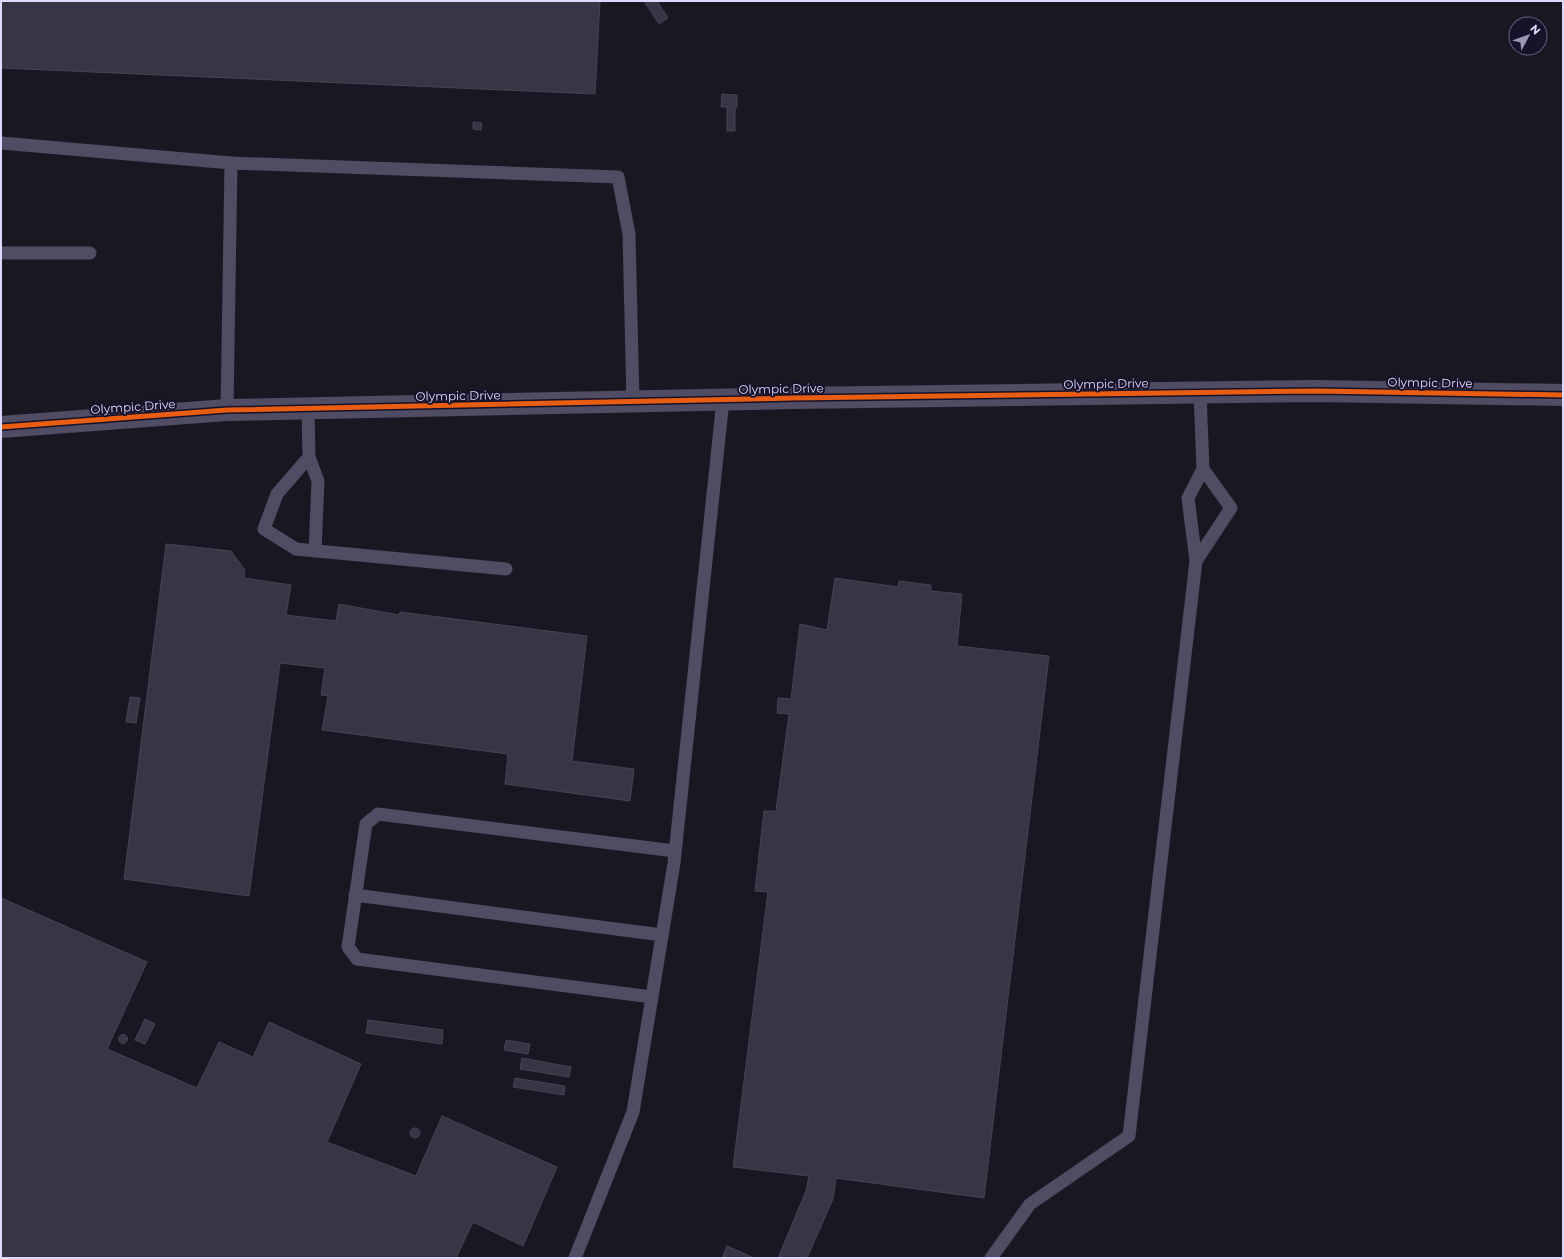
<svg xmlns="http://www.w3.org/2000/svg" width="1564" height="1259" font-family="Montserrat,sans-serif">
  <rect width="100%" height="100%" fill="#1a1723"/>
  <!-- building -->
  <g fill="#393545" stroke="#474257">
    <path d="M1,1H600L595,94L1,68Z"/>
    <path d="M644,1H657L668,18L659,24Z"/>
    <path d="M722,94L737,95V107H735V131H727V107H721Z"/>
    <path d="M473,122L482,123L481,130L473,129Z"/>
    <path d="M166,544L231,551L245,570L244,578L291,585L286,615L336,621L339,604L399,615L400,612L587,636L572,761L634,769L630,801L505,784L508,754L322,730L328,696L321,695L325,668L280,663L249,896L124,879Z"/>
    <path d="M835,578L898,587L899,581L931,585V591L962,594L957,646L1049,656L984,1198L836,1178L833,1199L807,1258H778L806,1191L809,1176L733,1167L768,892L755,891L764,811H776L789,714L777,713L778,698L791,699L800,624L827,630Z"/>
    <path d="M130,697L140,698L136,723L126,722Z"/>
    <path d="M1,898L147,962L107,1049L197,1088L219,1042L253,1057L269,1022L361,1064L327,1142L416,1176L442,1116L557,1167L523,1246L473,1222L456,1258H1Z"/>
    <path d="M145,1019L155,1024L145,1044L135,1040Z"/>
    <path d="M368,1020L443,1030L442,1044L366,1033Z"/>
    <circle cx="123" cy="1039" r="4.5"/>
    <path d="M506,1040L530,1044L528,1054L504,1050Z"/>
    <path d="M522,1058L571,1067L569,1077L520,1069Z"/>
    <path d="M515,1078L565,1086L564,1095L513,1087Z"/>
    <circle cx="415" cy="1133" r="5"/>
    <path d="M727,1246L754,1258H722Z"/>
  </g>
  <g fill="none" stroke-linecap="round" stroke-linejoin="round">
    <!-- service -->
    <g stroke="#4f4c64" stroke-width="13">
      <path d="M1,143L231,163"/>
      <path d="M1,253H90"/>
      <path d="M308,409L309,457L318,481L315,551"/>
      <path d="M227,410L231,163L618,177L629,234L633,402"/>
      <path d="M309,457L277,494L264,529L296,549L506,569"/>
      <path d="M1196,561L1231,508L1203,469"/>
      <path d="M355,895L662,935"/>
      <path d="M652,997L357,959L348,947L366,824L378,814L675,851"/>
      <path d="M575,1258L633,1112L674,863L723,400"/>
      <path d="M991,1258L1030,1204L1129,1136L1196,561L1188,498L1203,469L1200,393"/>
    </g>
    <!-- tertiary -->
    <path stroke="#4f4c64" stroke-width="22" d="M1,427L227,410L794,398L1316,391L1563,395"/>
    <defs>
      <path id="cycleway" d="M1,427L227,410L794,398L1316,391L1563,395"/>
    </defs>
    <!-- cycleway casing -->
    <use href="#cycleway" stroke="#171129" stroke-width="8"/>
    <!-- cycleway -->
    <use href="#cycleway" stroke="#e95d12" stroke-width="5"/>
  </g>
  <g text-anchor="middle" stroke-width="4" stroke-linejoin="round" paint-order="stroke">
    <!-- street labels -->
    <g font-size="12" fill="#e0d9ff" stroke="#171129">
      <text transform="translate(1430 383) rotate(1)" y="4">Olympic Drive</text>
      <text transform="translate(1106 384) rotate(-1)" y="4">Olympic Drive</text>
      <text transform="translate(781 389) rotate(-1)" y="4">Olympic Drive</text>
      <text transform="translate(458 396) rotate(-1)" y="4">Olympic Drive</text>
      <text transform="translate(133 407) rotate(-4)" y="4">Olympic Drive</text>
    </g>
  </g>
  <!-- border -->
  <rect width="1564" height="1259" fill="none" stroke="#e0d9ff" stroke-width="4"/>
  <!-- north arrow -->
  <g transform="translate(1528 36) rotate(49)"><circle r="19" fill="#171129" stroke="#67617f"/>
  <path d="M0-3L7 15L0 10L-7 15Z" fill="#9b95b2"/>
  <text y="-6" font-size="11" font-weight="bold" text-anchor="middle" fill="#e0d9ff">N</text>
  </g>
</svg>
